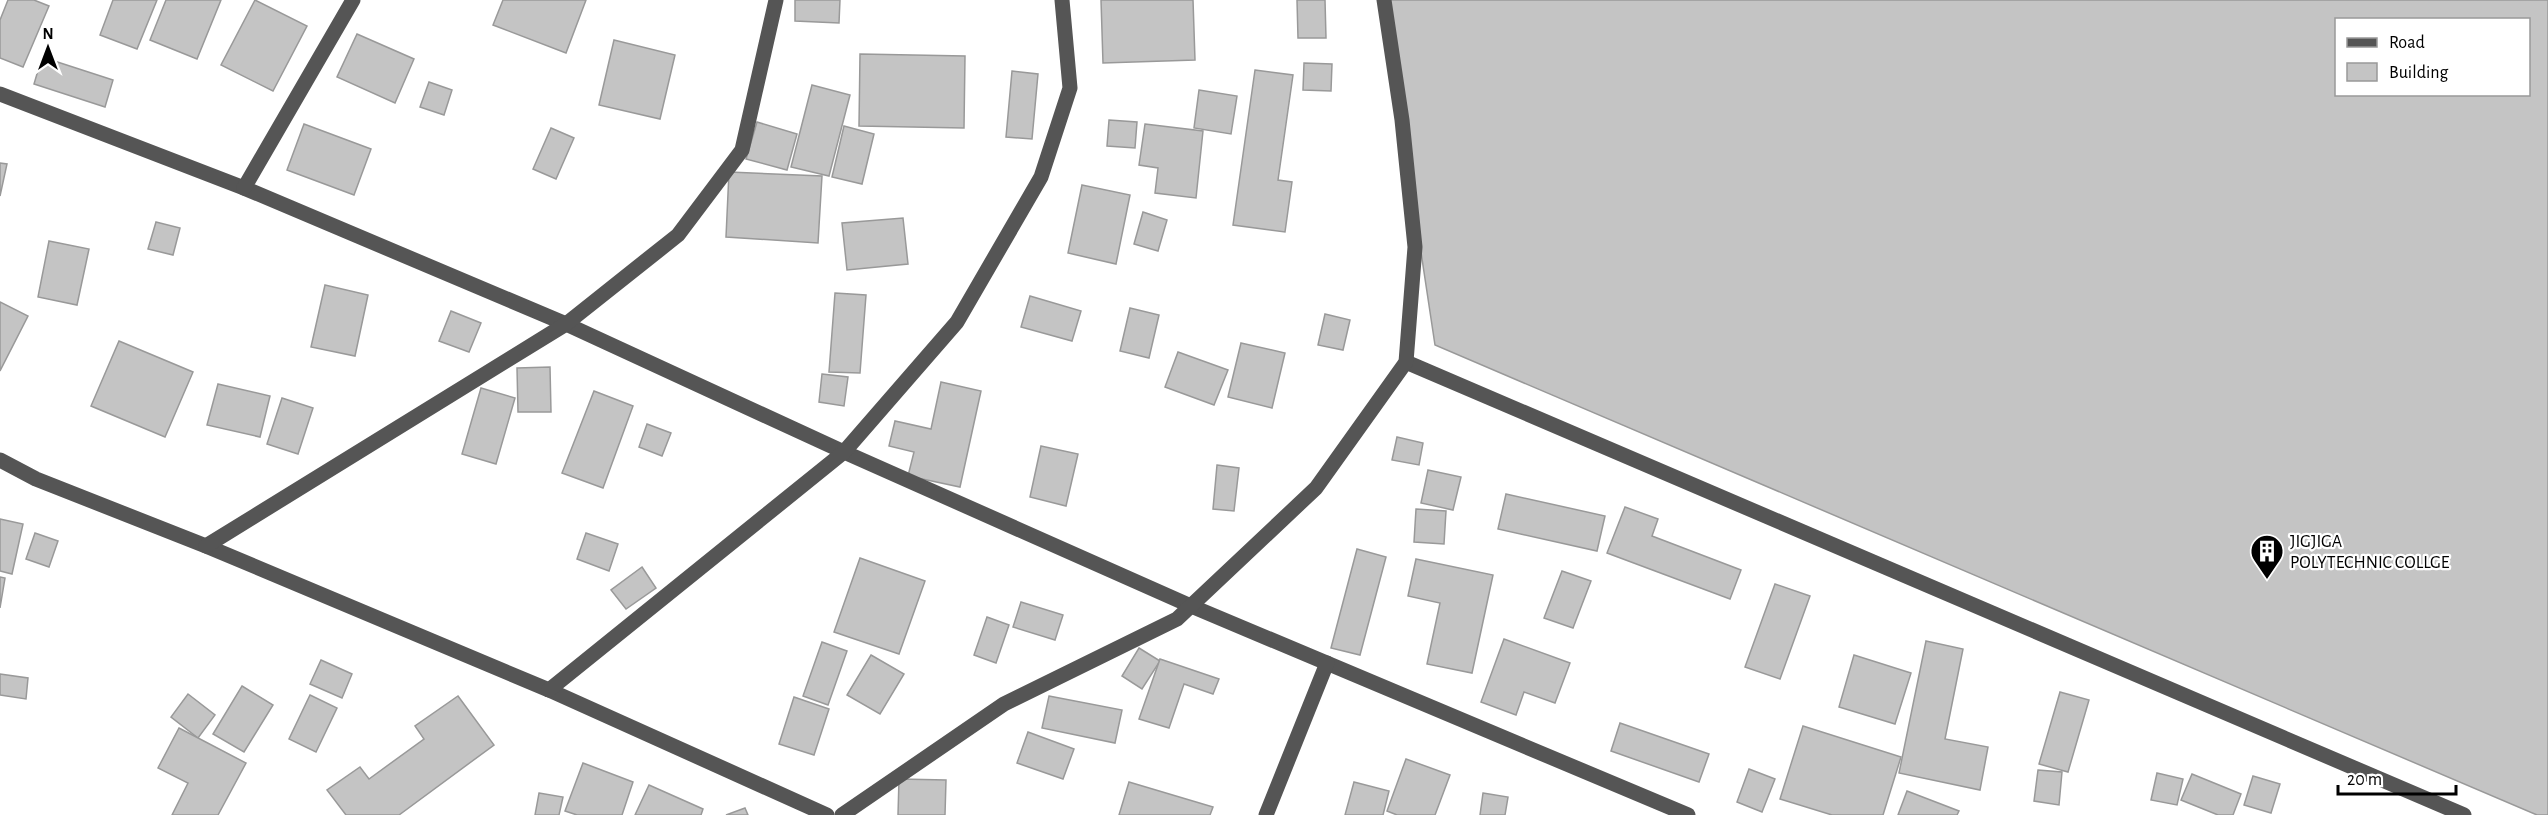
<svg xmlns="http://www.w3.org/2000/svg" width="2548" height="815" font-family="'Alegreya Sans',sans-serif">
  <rect width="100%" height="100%" fill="#fff"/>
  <!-- building -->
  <g fill="#c4c4c4" stroke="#999" stroke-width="1.5" fill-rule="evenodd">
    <path d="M8,0H34L49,6L23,67L0,58V20Z"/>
    <path d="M113,0H157L137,49L100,35Z"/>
    <path d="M166,0H221L197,59L150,40Z"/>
    <path d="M255,0L307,26L273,91L221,65Z"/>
    <path d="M503,0H586L566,53L493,25Z"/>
    <path d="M795,0H840L839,23L795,21Z"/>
    <path d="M1101,0H1193L1195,60L1103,63Z"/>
    <path d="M1297,0H1325L1326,38H1298Z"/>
    <path d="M1383,0H2548V815H2537L1435,345ZM2336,20H2528V94H2336Z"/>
    <path d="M357,34L414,59L395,103L337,77Z"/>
    <path d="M614,40L675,55L660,119L599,105Z"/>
    <path d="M860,54L965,56L964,128L859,126Z"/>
    <path d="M42,57L113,80L105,107L34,84Z"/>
    <path d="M1304,63L1332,64L1331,91L1303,90Z"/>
    <path d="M1255,70L1293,75L1278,180L1292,182L1285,232L1233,225Z"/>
    <path d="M1012,71L1038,74L1032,139L1006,137Z"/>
    <path d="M429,82L452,90L444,115L420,107Z"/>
    <path d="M812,85L850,95L829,176L791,167Z"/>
    <path d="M1199,90L1237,96L1231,134L1194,128Z"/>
    <path d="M1109,120L1137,122L1135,148L1107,146Z"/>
    <path d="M757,122L797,134L787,170L746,159Z"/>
    <path d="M304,124L371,149L354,195L287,170Z"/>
    <path d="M1145,124L1203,131L1196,198L1155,193L1158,168L1139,165Z"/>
    <path d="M844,126L874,134L862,184L832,177Z"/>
    <path d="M551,128L574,138L556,179L533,169Z"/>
    <path d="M0,163L7,164L0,196Z"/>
    <path d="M729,172L822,176L818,243L726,237Z"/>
    <path d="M1082,185L1130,195L1116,264L1068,253Z"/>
    <path d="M1143,212L1167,220L1158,251L1134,244Z"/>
    <path d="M903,218L908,264L847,270L842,223Z"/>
    <path d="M156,222L180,228L173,255L148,249Z"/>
    <path d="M49,241L89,249L77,305L38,297Z"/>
    <path d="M325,285L368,295L355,356L311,347Z"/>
    <path d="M835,293L866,295L860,373L829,372Z"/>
    <path d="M1030,296L1081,311L1072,341L1021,327Z"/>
    <path d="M0,302L28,316L0,371Z"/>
    <path d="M1130,308L1159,315L1149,358L1120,351Z"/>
    <path d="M451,311L481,323L469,352L439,341Z"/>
    <path d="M1325,314L1350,320L1343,350L1318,345Z"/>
    <path d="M119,341L193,372L165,437L91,406Z"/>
    <path d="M1241,343L1285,353L1272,408L1228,397Z"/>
    <path d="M1178,352L1228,370L1214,405L1165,387Z"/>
    <path d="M550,367L551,412H518L517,368Z"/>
    <path d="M822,374L848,377L844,406L819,402Z"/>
    <path d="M941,382L981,391L960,487L908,476L914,452L889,446L895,421L931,429Z"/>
    <path d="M218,384L270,396L260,437L207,425Z"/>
    <path d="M481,388L515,398L496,464L462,454Z"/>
    <path d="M594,391L633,406L603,488L562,473Z"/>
    <path d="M282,398L313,408L298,454L267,444Z"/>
    <path d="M647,424L671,433L662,456L639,447Z"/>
    <path d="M1397,437L1423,443L1419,465L1392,460Z"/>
    <path d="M1041,446L1078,454L1066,506L1030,497Z"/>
    <path d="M1217,465L1239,468L1234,511L1213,509Z"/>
    <path d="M1428,470L1461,477L1453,510L1421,503Z"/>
    <path d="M1506,494L1605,516L1597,551L1498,529Z"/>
    <path d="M1625,507L1658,519L1652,536L1741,570L1730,599L1607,553Z"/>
    <path d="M1416,509L1446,511L1444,544L1414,542Z"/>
    <path d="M0,519L23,524L12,574L0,571Z"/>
    <path d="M35,533L58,541L49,567L26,559Z"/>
    <path d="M586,533L618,544L609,571L577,559Z"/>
    <path d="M1357,549L1386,557L1360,655L1331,648Z"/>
    <path d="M860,558L925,581L899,654L834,632Z"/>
    <path d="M1416,559L1493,575L1472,673L1427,664L1440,603L1408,596Z"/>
    <path d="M642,567L656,588L626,609L611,590Z"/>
    <path d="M1562,571L1591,581L1573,628L1544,618Z"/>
    <path d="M0,577L5,578L0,608Z"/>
    <path d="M1775,584L1810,596L1780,679L1745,667Z"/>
    <path d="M1021,602L1063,615L1055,640L1013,627Z"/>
    <path d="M987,617L1009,625L996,663L974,655Z"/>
    <path d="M1504,639L1570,663L1555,703L1524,692L1516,715L1481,702Z"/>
    <path d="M1926,641L1963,649L1945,739L1988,747L1980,790L1899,773Z"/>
    <path d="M822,642L847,651L828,705L803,696Z"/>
    <path d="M1139,648L1160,661L1142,689L1122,676Z"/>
    <path d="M871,655L904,674L880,714L847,695Z"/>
    <path d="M1854,655L1911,673L1895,724L1839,707Z"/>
    <path d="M1160,659L1219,679L1213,694L1184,684L1169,728L1139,719Z"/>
    <path d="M321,660L352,674L342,698L310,684Z"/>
    <path d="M0,674L28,678L26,699L0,695Z"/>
    <path d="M242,686L273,705L244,752L213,734Z"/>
    <path d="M2060,692L2089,700L2068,772L2039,764Z"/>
    <path d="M188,694L215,715L198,738L171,717Z"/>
    <path d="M310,695L337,708L316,752L289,739Z"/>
    <path d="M458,696L494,745L399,815H346L327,790L360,767L369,779L424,739L415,726Z"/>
    <path d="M1049,696L1122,710L1115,743L1042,728Z"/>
    <path d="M794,697L829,709L814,755L779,744Z"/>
    <path d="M1620,723L1709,754L1699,782L1611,751Z"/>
    <path d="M1803,726L1901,757L1883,815H1832L1780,799Z"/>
    <path d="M179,728L246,763L218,815H172L188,783L158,768Z"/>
    <path d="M1028,732L1074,749L1063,779L1017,763Z"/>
    <path d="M1406,759L1450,775L1435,815H1397L1387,811Z"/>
    <path d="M583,763L633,782L622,815H577L565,811Z"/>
    <path d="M1749,769L1775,779L1762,812L1737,802Z"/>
    <path d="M2038,770L2062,772L2059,805L2034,801Z"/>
    <path d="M2157,773L2183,779L2177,805L2151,800Z"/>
    <path d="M2192,774L2241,794L2233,815H2218L2181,800Z"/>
    <path d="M2253,776L2280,784L2271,813L2244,805Z"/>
    <path d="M899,779L946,780L945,815H898Z"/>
    <path d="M1129,782L1213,807L1210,815H1119Z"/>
    <path d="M1354,782L1389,791L1383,815H1345Z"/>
    <path d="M649,785L703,809L701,815H635Z"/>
    <path d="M1907,791L1959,811L1957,815H1898Z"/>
    <path d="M539,793L563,797L559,815H535Z"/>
    <path d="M1483,793L1508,797L1505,815H1480Z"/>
    <path d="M745,808L748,815H726Z"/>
  </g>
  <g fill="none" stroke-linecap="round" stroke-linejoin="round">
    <!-- minor -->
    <g stroke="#555" stroke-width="15">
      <path d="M0,94L244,188L566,324L844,452L1191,606L1688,815"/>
      <path d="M244,188L353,0"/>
      <path d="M1406,362L2464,815"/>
      <path d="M0,460L36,479L206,546L549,690L827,815"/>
      <path d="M206,546L566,324L678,235L742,150L776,0"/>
      <path d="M549,690L844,452L957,322L1041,177L1070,88L1062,0"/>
      <path d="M842,815L1004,704L1177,619L1316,488L1406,362L1415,247L1402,120L1384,0"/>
      <path d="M1266,815L1327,663"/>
    </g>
  </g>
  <!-- icons -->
  <defs>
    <symbol id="building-pin" viewBox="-11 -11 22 30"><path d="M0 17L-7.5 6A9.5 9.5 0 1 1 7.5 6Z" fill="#000" stroke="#fff"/><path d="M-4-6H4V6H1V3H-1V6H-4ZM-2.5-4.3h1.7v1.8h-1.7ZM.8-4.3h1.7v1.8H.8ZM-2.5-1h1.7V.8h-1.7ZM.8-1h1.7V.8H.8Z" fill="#fff"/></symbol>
  </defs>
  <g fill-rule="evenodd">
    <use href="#building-pin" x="2248" y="532" width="38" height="52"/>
  </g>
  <g text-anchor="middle" stroke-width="4.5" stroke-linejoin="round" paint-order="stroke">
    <!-- poi labels -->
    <g font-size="18" fill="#000" stroke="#fff" text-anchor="start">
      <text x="2290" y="547">JIGJIGA<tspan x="2290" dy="21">POLYTECHNIC COLLGE</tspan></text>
    </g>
  </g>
  <!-- legend -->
  <rect x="2335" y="18" width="195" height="78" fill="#ffffff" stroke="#999999" stroke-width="1.5"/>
  <rect x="2347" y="38" width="30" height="9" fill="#555555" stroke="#999999" stroke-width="1.5"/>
  <text x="2389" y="48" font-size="18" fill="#000000">Road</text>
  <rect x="2347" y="63" width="30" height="18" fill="#c4c4c4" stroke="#999999" stroke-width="1.5"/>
  <text x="2389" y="78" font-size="18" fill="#000000">Building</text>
  <!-- north arrow -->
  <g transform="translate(48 48)" stroke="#ffffff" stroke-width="4.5" paint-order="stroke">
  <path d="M0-4.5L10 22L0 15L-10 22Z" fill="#000000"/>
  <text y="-9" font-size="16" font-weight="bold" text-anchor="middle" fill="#000000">N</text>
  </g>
  <!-- scale -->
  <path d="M2338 785v9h118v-9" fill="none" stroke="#000000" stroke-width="3"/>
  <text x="2347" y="785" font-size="18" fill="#000000" stroke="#ffffff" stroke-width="4.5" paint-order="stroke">20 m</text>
</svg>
